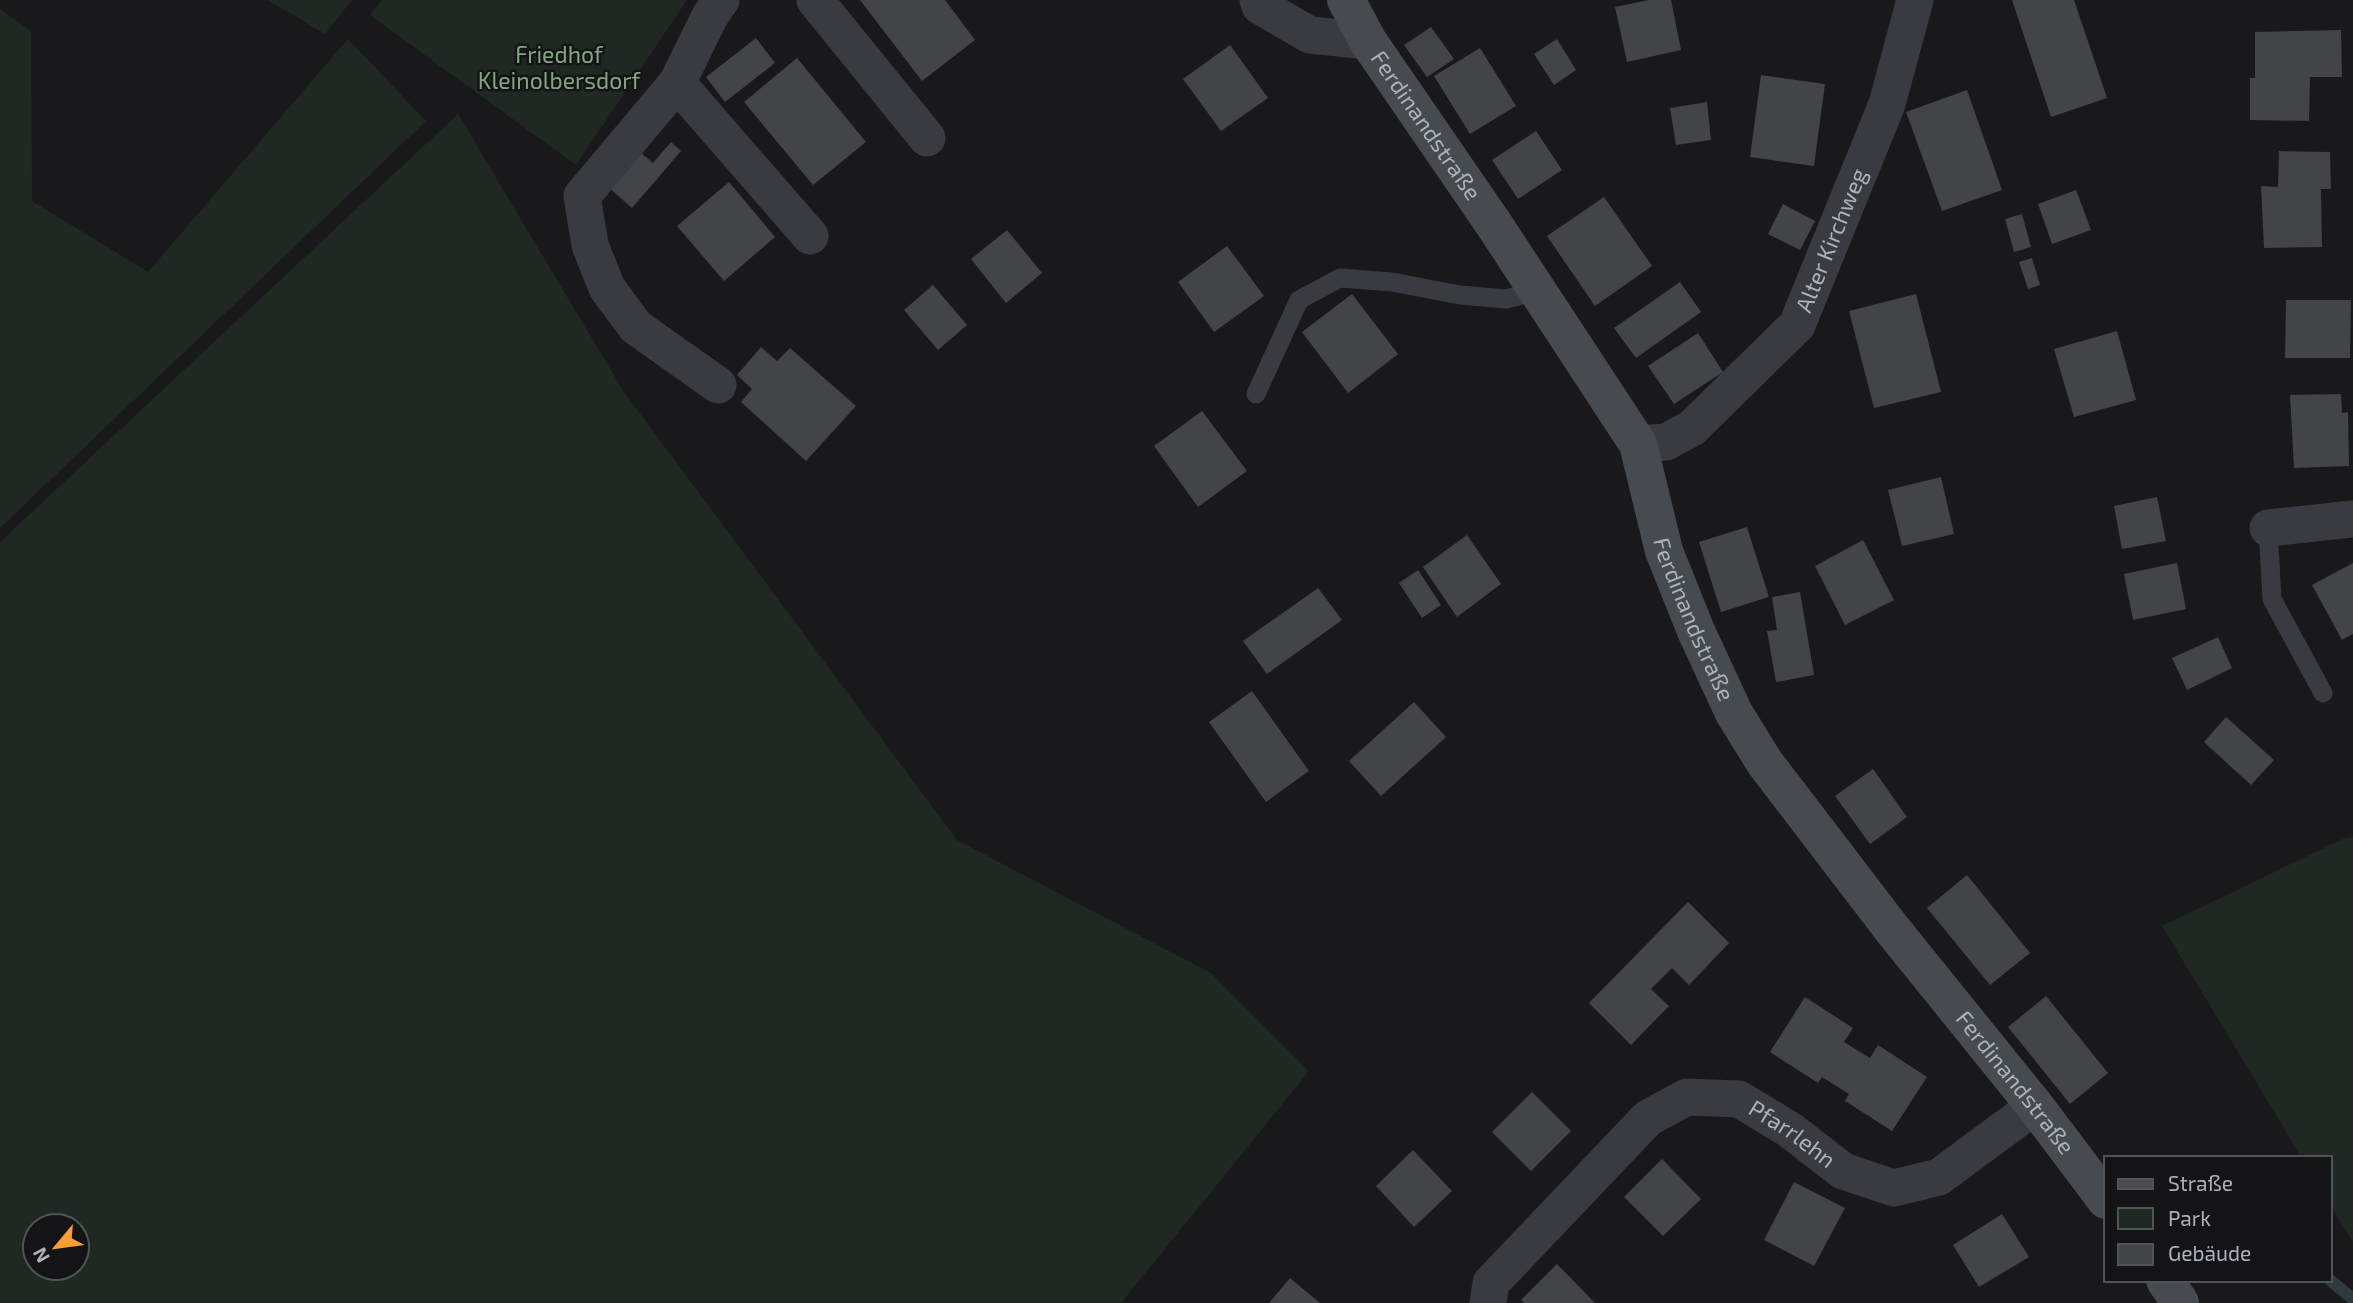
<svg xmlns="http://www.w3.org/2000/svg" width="2353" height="1303" font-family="'Exo 2',sans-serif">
  <rect width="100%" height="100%" fill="#19191b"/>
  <!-- green -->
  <g fill="#202921" fill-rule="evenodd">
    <path d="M268,0H352L325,34Z"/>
    <path d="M382,0H687L576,165L370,15Z"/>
    <path d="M0,9L31,31L32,201L148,272L348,39L426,121L0,528Z"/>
    <path d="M458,114L624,392L957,840L1211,973L1309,1071L1121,1303H0V542ZM35,1226H77V1268H35Z"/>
    <path d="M2353,837V1242L2330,1205V1158H2302L2162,926L2345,838Z"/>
  </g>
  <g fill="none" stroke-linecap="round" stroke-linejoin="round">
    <!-- stream -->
    <path stroke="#2e3a40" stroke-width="12" d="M2330,1280L2353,1299"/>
  </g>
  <!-- building -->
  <g fill="#434448">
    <path d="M860,0H945L975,40L922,81Z"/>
    <path d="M1649,0H1671L1681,50L1627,62L1615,7Z"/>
    <path d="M2012,0H2074L2107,98L2051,117Z"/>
    <path d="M1431,27L1454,59L1427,77L1404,45Z"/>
    <path d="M2341,30L2342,77H2310L2309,121L2250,120V78H2255V32Z"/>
    <path d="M756,38L775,63L725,102L706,77Z"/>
    <path d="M1557,39L1576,70L1554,85L1534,54Z"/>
    <path d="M1230,45L1268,98L1221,131L1183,79Z"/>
    <path d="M1480,48L1516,106L1470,134L1434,76Z"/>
    <path d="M797,58L866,142L813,185L744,102Z"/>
    <path d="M1761,75L1825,84L1814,166L1750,157Z"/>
    <path d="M1967,90L2002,190L1942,211L1906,112Z"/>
    <path d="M1707,102L1711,140L1676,145L1670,108Z"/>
    <path d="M1536,131L1562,170L1518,199L1492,160Z"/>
    <path d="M671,142L681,151L632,208L608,187L639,151L653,163Z"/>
    <path d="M2279,151L2330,152L2331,189H2321L2322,247L2264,248L2261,186L2278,187Z"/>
    <path d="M729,182L775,237L724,281L677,226Z"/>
    <path d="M2076,190L2091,230L2052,244L2038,204Z"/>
    <path d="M1604,197L1652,266L1595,306L1547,236Z"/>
    <path d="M1783,204L1815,221L1800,250L1768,234Z"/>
    <path d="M2022,214L2031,247L2014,252L2005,219Z"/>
    <path d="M1007,230L1042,273L1006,303L971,259Z"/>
    <path d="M1227,246L1264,296L1214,332L1178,282Z"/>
    <path d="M2032,258L2040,285L2028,289L2019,262Z"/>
    <path d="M1680,282L1701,312L1636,358L1614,328Z"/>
    <path d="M933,285L967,325L938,350L904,310Z"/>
    <path d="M1352,294L1398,354L1348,393L1302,332Z"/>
    <path d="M1916,294L1941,392L1874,408L1849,311Z"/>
    <path d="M2286,300H2351L2350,358H2285Z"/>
    <path d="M2117,331L2136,400L2074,417L2054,349Z"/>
    <path d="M1698,333L1723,372L1674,404L1648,366Z"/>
    <path d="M761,347L777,361L790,348L856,406L806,461L741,402L752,389L737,375Z"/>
    <path d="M2341,394L2342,413L2348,412L2349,466L2294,468L2290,395Z"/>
    <path d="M1202,411L1247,471L1198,507L1154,446Z"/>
    <path d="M1941,477L1954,534L1902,546L1888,490Z"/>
    <path d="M2157,497L2166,541L2122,549L2114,506Z"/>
    <path d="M1747,527L1769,597L1721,612L1699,542Z"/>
    <path d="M1467,535L1501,584L1457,617L1423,567Z"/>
    <path d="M1863,540L1894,600L1845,625L1815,566Z"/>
    <path d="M2177,563L2186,609L2133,620L2124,574Z"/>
    <path d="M2353,563V634L2342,640L2312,585Z"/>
    <path d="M1418,570L1441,605L1422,618L1399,583Z"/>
    <path d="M1318,588L1342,620L1267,674L1243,641Z"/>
    <path d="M1800,592L1814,675L1776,682L1767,631L1777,630L1772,597Z"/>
    <path d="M2218,637L2232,668L2187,690L2172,658Z"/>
    <path d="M1252,691L1309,771L1266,802L1209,722Z"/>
    <path d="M1414,702L1446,737L1381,796L1349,761Z"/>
    <path d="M2226,717L2274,760L2251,785L2204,742Z"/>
    <path d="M1873,769L1907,817L1870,844L1835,796Z"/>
    <path d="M1967,875L2030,953L1990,985L1927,908Z"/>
    <path d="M1688,902L1729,943L1689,985L1672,968L1651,989L1669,1006L1631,1045L1589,1003Z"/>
    <path d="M2046,996L2108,1073L2070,1104L2008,1027Z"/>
    <path d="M1805,997L1853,1028L1844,1042L1870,1058L1878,1045L1927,1077L1892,1131L1845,1101L1849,1094L1822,1077L1818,1083L1770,1052Z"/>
    <path d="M1532,1092L1571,1131L1531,1171L1492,1132Z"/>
    <path d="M1413,1150L1452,1191L1414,1227L1376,1186Z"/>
    <path d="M1662,1159L1701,1199L1663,1236L1624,1197Z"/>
    <path d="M1794,1182L1845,1208L1814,1266L1764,1240Z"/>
    <path d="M2002,1214L2029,1257L1979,1287L1953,1245Z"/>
    <path d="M1557,1264L1595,1303H1524L1521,1300Z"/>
    <path d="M1290,1278L1320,1303H1269Z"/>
  </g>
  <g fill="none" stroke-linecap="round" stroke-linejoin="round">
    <!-- lane -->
    <g stroke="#3a3b40" stroke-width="19">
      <path d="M1256,394L1299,300L1340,278L1392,282L1460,295L1506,299L1537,291"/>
      <path d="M2268,528L2272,599L2323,693"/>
    </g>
    <!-- street -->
    <g stroke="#3a3b40" stroke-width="37">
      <path d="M815,0L927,138"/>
      <path d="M1258,0L1260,6L1310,35L1368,41"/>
      <path d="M677,83L810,236"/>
      <path d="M718,385L636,327L607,288L590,245L582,196L677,83L710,16L721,0"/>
      <path id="s1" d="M1638,444L1666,442L1692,428L1797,325L1887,104L1915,0"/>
      <path d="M2268,528L2353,519"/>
      <path id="s2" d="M1488,1303L1491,1283L1648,1118L1687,1097L1739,1099L1790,1130L1843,1171L1894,1188L1939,1177L2035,1106"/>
    </g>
    <!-- secondary -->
    <g stroke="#474b50" stroke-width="38">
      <path id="s3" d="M1346,0L1368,41L1495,226L1638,444L1664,551L1696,631L1734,713L1765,763L1892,929L2035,1106L2106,1200"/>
      <path d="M2165,1280L2180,1303"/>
    </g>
  </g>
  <g text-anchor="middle" stroke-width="5" stroke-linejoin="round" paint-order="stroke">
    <!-- park labels -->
    <g font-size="23" fill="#83a781" stroke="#141416">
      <text x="559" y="63">Friedhof<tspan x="559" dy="26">Kleinolbersdorf</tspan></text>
    </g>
    <!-- street labels -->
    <g font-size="23" fill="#abb2bb" stroke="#141416">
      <text dy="8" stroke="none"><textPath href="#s3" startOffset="149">Ferdinandstraße</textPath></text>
      <text dy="8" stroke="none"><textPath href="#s1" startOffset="296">Alter Kirchweg</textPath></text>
      <text dy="8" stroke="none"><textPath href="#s3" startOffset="716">Ferdinandstraße</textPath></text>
      <text dy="8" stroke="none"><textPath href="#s3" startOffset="1283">Ferdinandstraße</textPath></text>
      <text dy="8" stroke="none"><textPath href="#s2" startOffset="408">Pfarrlehn</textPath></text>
    </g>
  </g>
  <!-- legend -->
  <rect x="2104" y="1156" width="228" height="126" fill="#141416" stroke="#505358" stroke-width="2"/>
  <rect x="2118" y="1179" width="35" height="10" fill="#474b50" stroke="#505358" stroke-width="2"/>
  <text x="2168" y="1191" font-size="21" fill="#abb2bb">Straße</text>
  <rect x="2118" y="1208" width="35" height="21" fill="#202921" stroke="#505358" stroke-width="2"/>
  <text x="2168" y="1226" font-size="21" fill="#abb2bb">Park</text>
  <rect x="2118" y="1244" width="35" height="21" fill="#434448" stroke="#505358" stroke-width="2"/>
  <text x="2168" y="1261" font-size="21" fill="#abb2bb">Gebäude</text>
  <!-- north arrow -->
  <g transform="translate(56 1247) rotate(241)"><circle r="33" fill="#141416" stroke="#505358" stroke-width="2"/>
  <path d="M0-5L12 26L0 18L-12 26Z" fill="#f89f33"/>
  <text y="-10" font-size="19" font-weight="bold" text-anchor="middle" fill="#abb2bb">N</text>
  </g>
</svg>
